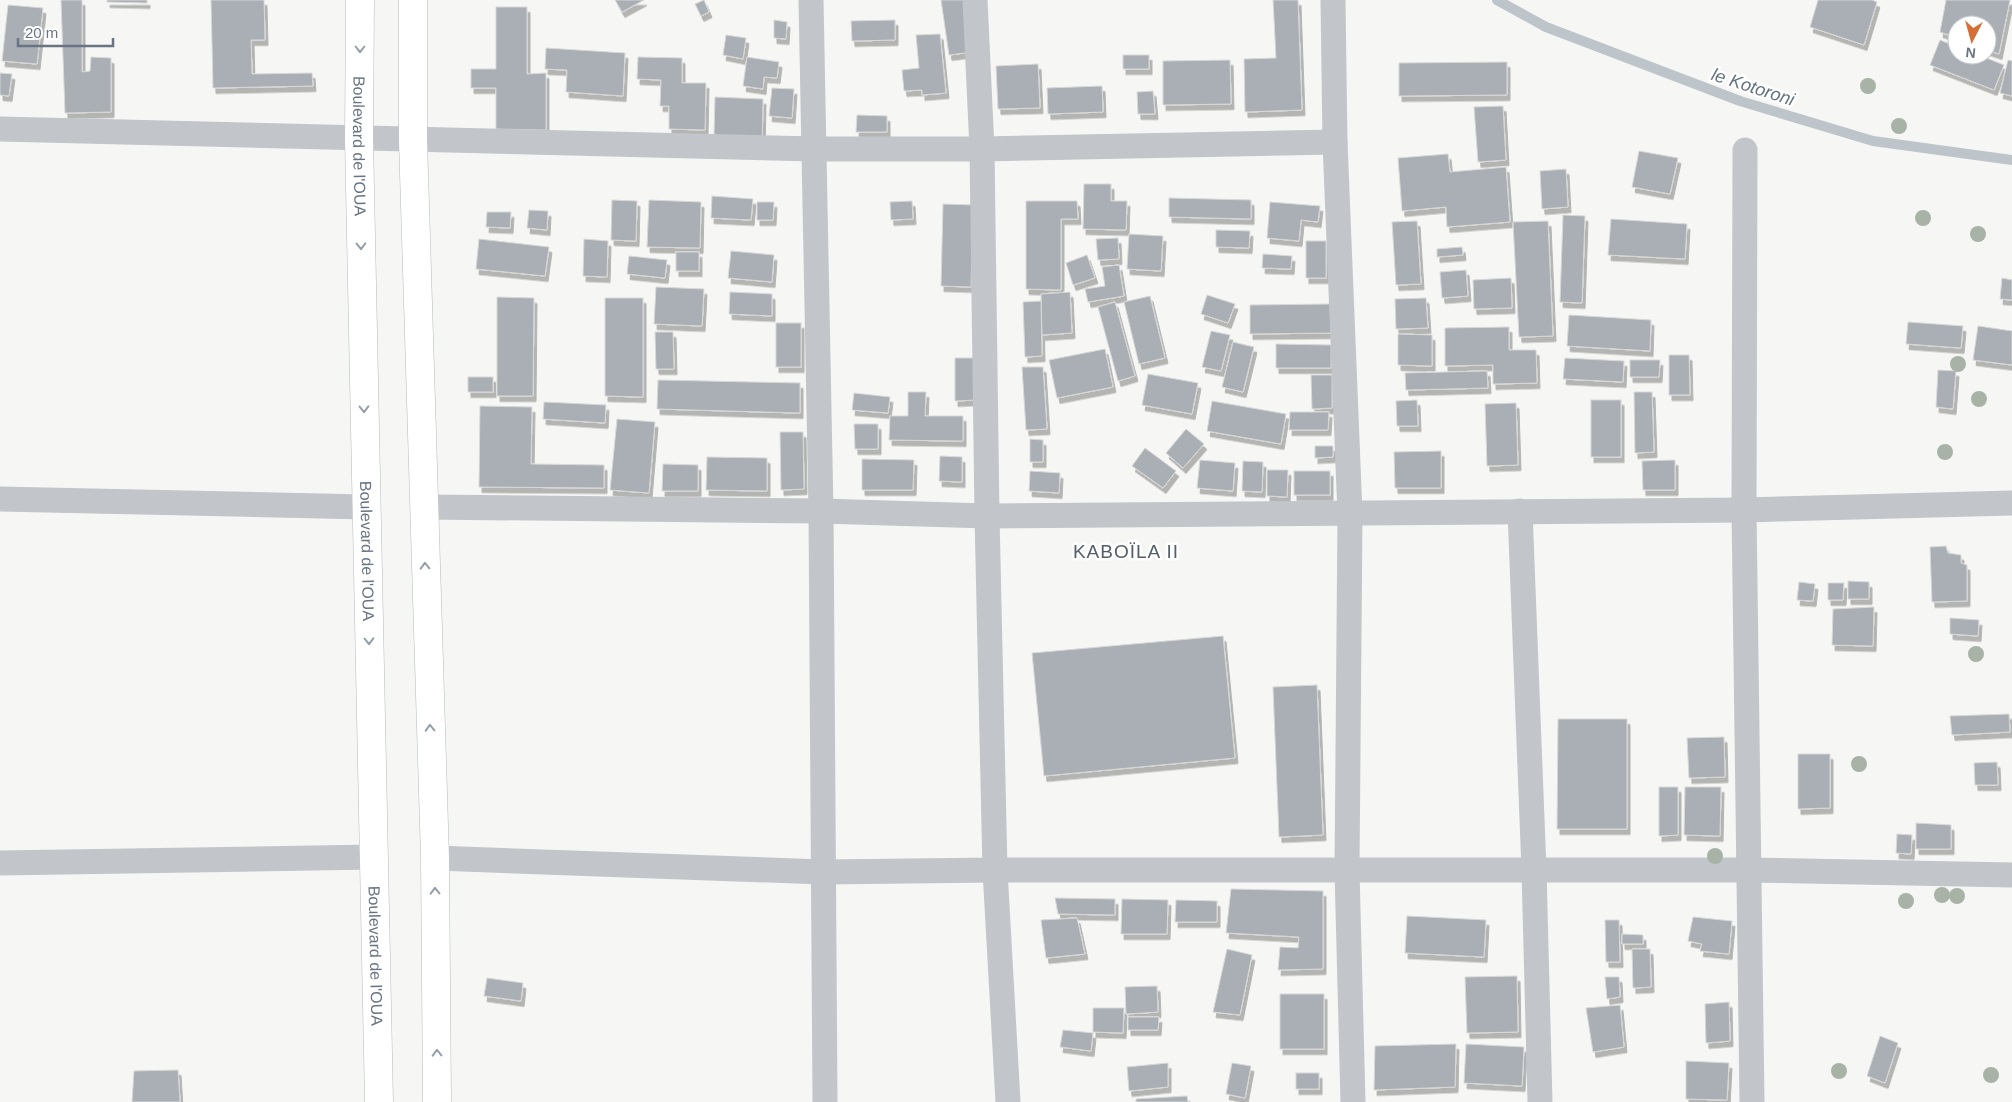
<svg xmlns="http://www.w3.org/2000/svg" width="2012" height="1102" font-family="Helvetica,sans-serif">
  <defs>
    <filter id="shadow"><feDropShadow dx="3" dy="5.5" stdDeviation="0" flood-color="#0004"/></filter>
  </defs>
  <rect width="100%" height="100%" fill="#f6f7f4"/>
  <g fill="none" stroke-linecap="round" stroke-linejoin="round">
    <!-- stream -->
    <path stroke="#bdc4ca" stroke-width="10" d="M1497,0L1546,27L1740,101L1873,141L2012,160"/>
  </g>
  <!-- building -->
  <g fill="#a9afb5" stroke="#d8d8d6" filter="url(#shadow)">
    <path d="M61,0H82V72L90,71L91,57L111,58V112L65,113Z"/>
    <path d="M107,0H147V3L107,2Z"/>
    <path d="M211,0H264L265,40H251L252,74L312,73L313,86L213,88Z"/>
    <path d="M615,0H644L622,12Z"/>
    <path d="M704,0L709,12L701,16L695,4Z"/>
    <path d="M941,0H965L972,52L949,55Z"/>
    <path d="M1273,0H1298L1302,110L1245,112L1244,59L1276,58Z"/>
    <path d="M1818,0H1872L1877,2L1864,45L1810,27Z"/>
    <path d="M1946,0H2010L1999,54L1987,50V25H1957V38L1940,32Z"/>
    <path d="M8,5L43,8L37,64L2,61Z"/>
    <path d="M496,7H527V74L546,73V130L496,129V88H471V69H496Z"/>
    <path d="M774,20L787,22L786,39L774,38Z"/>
    <path d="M895,20V40L852,41L851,21Z"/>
    <path d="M940,34L946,93L922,95V90L904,91L902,70L919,68L916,35Z"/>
    <path d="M726,35L746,38L743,59L723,55Z"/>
    <path d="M1940,40L1957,47V55H1979L2004,65L1994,90L1930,65Z"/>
    <path d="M546,48L625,53L623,96L566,92L567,70L545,69Z"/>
    <rect x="1123" y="55" width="26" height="14"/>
    <path d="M638,57L682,58V83H706L705,130L669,129V106H660L661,80L637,79Z"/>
    <path d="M747,57L779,62L777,78L764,77L763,89L743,86Z"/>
    <path d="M1230,60L1231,104L1163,105V61Z"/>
    <path d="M2008,60L2012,61V96L2000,93Z"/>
    <path d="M1507,62V95L1399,96V63Z"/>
    <path d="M1038,64L1040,108L998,109L996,66Z"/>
    <path d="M0,73L12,74L9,96L0,95Z"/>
    <path d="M1102,86L1103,112L1048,114L1047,88Z"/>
    <path d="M772,88L794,89L792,118L769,116Z"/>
    <path d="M1153,91L1155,114H1138L1137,92Z"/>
    <path d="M715,97L763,99L762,147L714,134Z"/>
    <path d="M1503,106L1506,160L1478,162L1474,107Z"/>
    <path d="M857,115L887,116V132H856Z"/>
    <path d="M1639,151L1678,158L1670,194L1632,187Z"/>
    <path d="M1448,154L1450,172L1506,167L1510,222L1447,227L1446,207L1402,211L1398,158Z"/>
    <path d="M1566,169L1568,207L1542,209L1540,171Z"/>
    <path d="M1084,184H1111V201H1127L1126,230L1083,229Z"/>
    <path d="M712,196L753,199L751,220L711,218Z"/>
    <path d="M1169,198L1251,200V219L1169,217Z"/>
    <path d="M612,200L637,201L636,241L611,240Z"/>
    <path d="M649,200L701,202L700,248L647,247Z"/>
    <path d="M912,201L913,219L891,220L890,202Z"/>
    <path d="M1026,201H1077L1078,219H1061V290L1026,289Z"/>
    <path d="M757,202H774L773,220H757Z"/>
    <path d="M1270,202L1320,206L1318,222L1301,220L1299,241L1267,238Z"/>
    <path d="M943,204L973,205L971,287L941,286Z"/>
    <path d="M529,210L548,211L547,230L527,228Z"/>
    <path d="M487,212H511L510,228L486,227Z"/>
    <path d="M1563,215L1585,216L1582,303L1560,302Z"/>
    <path d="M1611,219L1687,224L1685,259L1608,255Z"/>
    <path d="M1417,221L1421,284L1396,285L1392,222Z"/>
    <path d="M1548,221L1553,336L1519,337L1513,222Z"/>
    <path d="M1216,230L1250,231L1249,248L1216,247Z"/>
    <path d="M1129,234L1163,236L1161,271L1127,269Z"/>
    <path d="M1118,238L1119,259L1098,260L1096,239Z"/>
    <path d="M479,239L549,247L545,276L476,269Z"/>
    <path d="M584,239L608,241L607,277L583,276Z"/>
    <rect x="1306" y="241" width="20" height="37"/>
    <path d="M1462,247L1463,255L1437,257V249Z"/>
    <path d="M731,251L774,255L772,282L728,278Z"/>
    <rect x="676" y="252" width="23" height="19"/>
    <path d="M1263,254L1292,256L1291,269L1262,268Z"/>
    <path d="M1087,255L1095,278L1073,285L1066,263Z"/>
    <path d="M629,256L667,260L665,278L627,274Z"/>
    <path d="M1119,265L1124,296L1088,302L1085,289L1105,286L1102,267Z"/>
    <path d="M1466,270L1468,296L1442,298L1440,272Z"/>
    <path d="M1511,278L1512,308L1474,309L1473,280Z"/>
    <path d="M2002,278L2012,280V300L2000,299Z"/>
    <path d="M656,287L704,289L702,326L654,324Z"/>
    <path d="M730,292L772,294V316L729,314Z"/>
    <path d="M1070,292L1072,333L1042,335L1041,294Z"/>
    <path d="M1207,295L1235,304L1228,323L1201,314Z"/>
    <path d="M1150,296L1165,358L1139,364L1124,302Z"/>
    <path d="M497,297L534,298L533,396H497Z"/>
    <path d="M605,298H643V397L605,396Z"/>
    <path d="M1426,298L1428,328L1396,329L1395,299Z"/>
    <path d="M1041,301L1042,356L1025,357L1023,302Z"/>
    <path d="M1115,302L1135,376L1118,381L1098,307Z"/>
    <path d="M1330,304L1331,333L1250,334V305Z"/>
    <path d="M1569,315L1651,320L1650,351L1567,346Z"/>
    <path d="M1908,322L1963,326L1961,348L1906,344Z"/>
    <rect x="776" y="323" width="25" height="44"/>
    <path d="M1978,326L2012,331V365L1973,360Z"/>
    <path d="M1509,327V350H1536L1537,383L1493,384V365L1445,366V328Z"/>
    <path d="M1211,331L1230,335L1221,371L1202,367Z"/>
    <path d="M655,332H673L674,369H656Z"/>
    <path d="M1398,334L1432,335V366L1398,365Z"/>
    <path d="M1233,342L1254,347L1243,392L1222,387Z"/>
    <path d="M1276,344L1331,345V368H1276Z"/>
    <path d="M1105,349L1113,387L1057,398L1049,360Z"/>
    <path d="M1669,355H1689L1690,395H1669Z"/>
    <path d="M955,358H976V400L955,401Z"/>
    <path d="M1565,358L1624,361L1623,382L1563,379Z"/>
    <path d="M1630,360H1660L1659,377H1630Z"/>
    <path d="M1022,367H1043L1047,429L1026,430Z"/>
    <path d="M1938,370L1956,371L1953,409L1936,407Z"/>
    <path d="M1487,371L1488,388L1406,390L1405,373Z"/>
    <path d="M1148,374L1198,383L1192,414L1142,405Z"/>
    <path d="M1311,375H1332V408L1312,409Z"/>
    <rect x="468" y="377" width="25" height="15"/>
    <path d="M658,380L800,383V413L657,409Z"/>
    <path d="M908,392H926L925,416H963V441L889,440L890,416H908Z"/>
    <path d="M1634,392H1652L1654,452L1635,453Z"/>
    <path d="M854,393L890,397L888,413L852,410Z"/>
    <path d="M1417,400L1418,426H1397L1396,401Z"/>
    <rect x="1591" y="400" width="30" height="57"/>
    <path d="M1212,401L1286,414L1281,444L1207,431Z"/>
    <path d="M544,402L606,405L605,423L543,419Z"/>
    <path d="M1516,403L1518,465L1487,466L1485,404Z"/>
    <path d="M480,406L532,407L531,464L604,465V488L479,487Z"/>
    <path d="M1290,412H1329L1328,430H1289Z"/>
    <path d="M617,419L655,422L649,493L610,490Z"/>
    <path d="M854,424H878V449H855Z"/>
    <path d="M1186,429L1204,444L1183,468L1166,453Z"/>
    <path d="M780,432H803L804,489L781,490Z"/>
    <path d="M1030,439L1043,440V462H1030Z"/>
    <path d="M1315,446H1333V457L1315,458Z"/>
    <path d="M1145,448L1176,471L1163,488L1132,466Z"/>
    <path d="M1441,451V488H1395L1394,452Z"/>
    <path d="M940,456L962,457V482L939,481Z"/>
    <path d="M707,457L767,458V491L706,490Z"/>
    <path d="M862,459L914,460L913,490H862Z"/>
    <path d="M1200,460L1235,463L1233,491L1197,488Z"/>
    <path d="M1675,460V490H1643L1642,461Z"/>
    <path d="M1243,461L1263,462L1262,492L1242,491Z"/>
    <path d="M663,464L698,465V491H662Z"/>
    <path d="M1267,470H1288L1287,497L1267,496Z"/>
    <path d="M1030,471L1060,473L1059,493L1029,491Z"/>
    <rect x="1294" y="471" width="36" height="24"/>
    <path d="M1946,546L1948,553L1961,555V563L1967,565V601L1932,602L1930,547Z"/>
    <path d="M1848,581L1869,582V599H1848Z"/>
    <path d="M1799,582L1815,584L1813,601L1797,600Z"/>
    <path d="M1828,583H1844L1843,600H1828Z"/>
    <path d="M1874,607L1873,646L1832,645L1833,609Z"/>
    <path d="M1950,618L1979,620L1978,636L1950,634Z"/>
    <path d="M1223,636L1235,758L1044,776L1032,653Z"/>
    <path d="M1317,685L1323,835L1279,837L1273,687Z"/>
    <path d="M2009,714L2010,732L1952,735L1950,716Z"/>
    <path d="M1558,719H1627V829H1557Z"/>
    <path d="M1724,737L1725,777L1689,778L1687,738Z"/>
    <path d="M1798,754H1830V808L1798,809Z"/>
    <path d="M1997,762L1998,785H1975L1974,763Z"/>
    <path d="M1659,787H1678V835L1659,836Z"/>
    <path d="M1685,787H1721L1720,836L1684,835Z"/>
    <path d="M1916,823L1951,825V849H1916Z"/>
    <path d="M1897,834L1912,835L1911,854L1896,853Z"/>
    <path d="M1231,889L1323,891V969L1278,970L1280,947L1298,948L1299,937L1226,933Z"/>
    <path d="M1055,898L1115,899V915L1058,914Z"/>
    <path d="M1122,899L1168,900L1167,934H1121Z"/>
    <path d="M1176,900L1217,901V922H1175Z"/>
    <path d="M1407,916L1486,920L1484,957L1405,953Z"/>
    <path d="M1693,917L1732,921L1729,954L1700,951L1702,944L1688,941Z"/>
    <path d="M1077,918L1085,954L1046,958L1041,920Z"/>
    <path d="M1605,920H1619L1620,962H1606Z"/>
    <path d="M1622,934L1643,935V944H1622Z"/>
    <path d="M1227,949L1252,955L1240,1015L1213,1012Z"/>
    <path d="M1632,949H1650L1651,987L1633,988Z"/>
    <path d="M1517,976L1518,1032L1467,1033L1465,977Z"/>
    <path d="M1605,977H1619L1620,997L1607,999Z"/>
    <path d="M487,978L523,983L521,1001L484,996Z"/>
    <path d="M1157,986L1158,1012L1126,1014L1125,987Z"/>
    <rect x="1280" y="994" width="44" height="55"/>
    <path d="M1729,1002L1730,1041L1706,1043L1705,1004Z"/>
    <path d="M1620,1005L1624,1047L1593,1052L1586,1008Z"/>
    <path d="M1093,1008H1124L1123,1033L1093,1032Z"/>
    <path d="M1128,1017H1159L1158,1030H1128Z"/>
    <path d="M1063,1030L1093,1033L1091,1051L1060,1047Z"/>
    <path d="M1880,1036L1898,1043L1885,1083L1867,1076Z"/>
    <path d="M1456,1044L1455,1087L1374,1090L1375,1046Z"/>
    <path d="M1466,1044L1524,1047L1522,1086L1464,1083Z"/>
    <path d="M1686,1061L1729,1063L1727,1100L1686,1099Z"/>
    <path d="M1168,1063V1087L1129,1091L1127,1067Z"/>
    <path d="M1232,1063L1251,1066L1245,1098L1226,1094Z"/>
    <path d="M178,1070L180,1102H132L134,1071Z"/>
    <rect x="1296" y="1073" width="23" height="16"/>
    <path d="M1187,1096L1188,1102H1136V1099Z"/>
  </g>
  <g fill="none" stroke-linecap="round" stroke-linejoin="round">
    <defs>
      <g id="secondary">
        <path id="s1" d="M360,0L359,139L379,1102"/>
        <path d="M413,0V140L435,858L437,1102"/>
      </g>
    </defs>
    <!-- secondary casing -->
    <use href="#secondary" stroke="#b5b9bd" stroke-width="29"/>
    <!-- street -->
    <g stroke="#c2c5c9" stroke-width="25">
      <path d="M811,0L821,511L825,1102"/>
      <path d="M975,0L982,149L987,516L995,870L1008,1102"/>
      <path d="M1333,0L1335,142L1350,514L1347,871L1353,1102"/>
      <path d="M0,129L815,149H982L1335,142"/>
      <path d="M1745,150L1744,510L1752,1102"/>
      <path d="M0,499L366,507"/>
      <path d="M423,507L821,511L987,516L1744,510L2012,503"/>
      <path d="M1520,511L1534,870L1540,1102"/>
      <path d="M435,858L823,872L995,870H1749L2012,875"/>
      <path d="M0,863L374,857"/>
    </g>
    <!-- secondary -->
    <use href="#secondary" stroke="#fff" stroke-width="28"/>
  </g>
  <!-- trees -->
  <g fill="#a8b2a6">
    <circle cx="1868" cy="86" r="8"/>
    <circle cx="1899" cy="126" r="8"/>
    <circle cx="1923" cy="218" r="8"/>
    <circle cx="1978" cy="234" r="8"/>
    <circle cx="1958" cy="364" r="8"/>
    <circle cx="1979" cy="399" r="8"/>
    <circle cx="1945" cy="452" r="8"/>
    <circle cx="1976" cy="654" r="8"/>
    <circle cx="1859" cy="764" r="8"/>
    <circle cx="1715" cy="856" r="8"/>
    <circle cx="1942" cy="895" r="8"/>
    <circle cx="1957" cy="896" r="8"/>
    <circle cx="1906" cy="901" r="8"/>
    <circle cx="1839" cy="1071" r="8"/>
    <circle cx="1991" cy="1075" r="8"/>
  </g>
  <!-- one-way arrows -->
  <defs><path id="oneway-chevron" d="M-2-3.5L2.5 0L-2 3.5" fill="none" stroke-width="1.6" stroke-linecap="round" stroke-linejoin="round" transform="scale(1.25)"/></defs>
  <g stroke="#959ea8">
    <use href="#oneway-chevron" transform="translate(360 49) rotate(90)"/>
    <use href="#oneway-chevron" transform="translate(361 246) rotate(89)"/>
    <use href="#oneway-chevron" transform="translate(364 409) rotate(89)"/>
    <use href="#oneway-chevron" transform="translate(425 566) rotate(-92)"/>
    <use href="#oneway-chevron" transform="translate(369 641) rotate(89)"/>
    <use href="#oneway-chevron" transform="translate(430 728) rotate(-92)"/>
    <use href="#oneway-chevron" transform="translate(435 891) rotate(-91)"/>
    <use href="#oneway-chevron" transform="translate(437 1053) rotate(-91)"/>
  </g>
  <g text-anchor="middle" stroke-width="5" stroke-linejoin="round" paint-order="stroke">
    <!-- street labels -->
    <g font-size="16" fill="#687483" stroke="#fff">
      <text dy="6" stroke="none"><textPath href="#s1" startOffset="146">Boulevard de l'OUA</textPath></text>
      <text dy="6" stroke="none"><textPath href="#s1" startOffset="551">Boulevard de l'OUA</textPath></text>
      <text dy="6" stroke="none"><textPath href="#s1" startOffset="956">Boulevard de l'OUA</textPath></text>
    </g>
    <!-- water labels -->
    <g font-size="18" font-style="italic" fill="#64747f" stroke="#fff">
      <text transform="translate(1753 87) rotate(18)" y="6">le Kotoroni</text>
    </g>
    <!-- quarter labels -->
    <g font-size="19" letter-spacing="1" fill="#555e68" stroke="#fff">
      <text x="1126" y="558">KABOÏLA II</text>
    </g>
  </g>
  <!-- north arrow -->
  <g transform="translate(1972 40) rotate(186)"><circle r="24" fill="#ffffff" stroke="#c3c7cd"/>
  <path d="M0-4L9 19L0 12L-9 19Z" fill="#d56f36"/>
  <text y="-8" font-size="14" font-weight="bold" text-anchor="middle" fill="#687483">N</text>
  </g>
  <!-- scale -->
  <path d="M18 38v8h95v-8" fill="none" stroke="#687483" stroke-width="2.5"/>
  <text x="25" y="38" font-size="15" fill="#687483" stroke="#ffffff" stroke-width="4" paint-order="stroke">20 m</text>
</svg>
